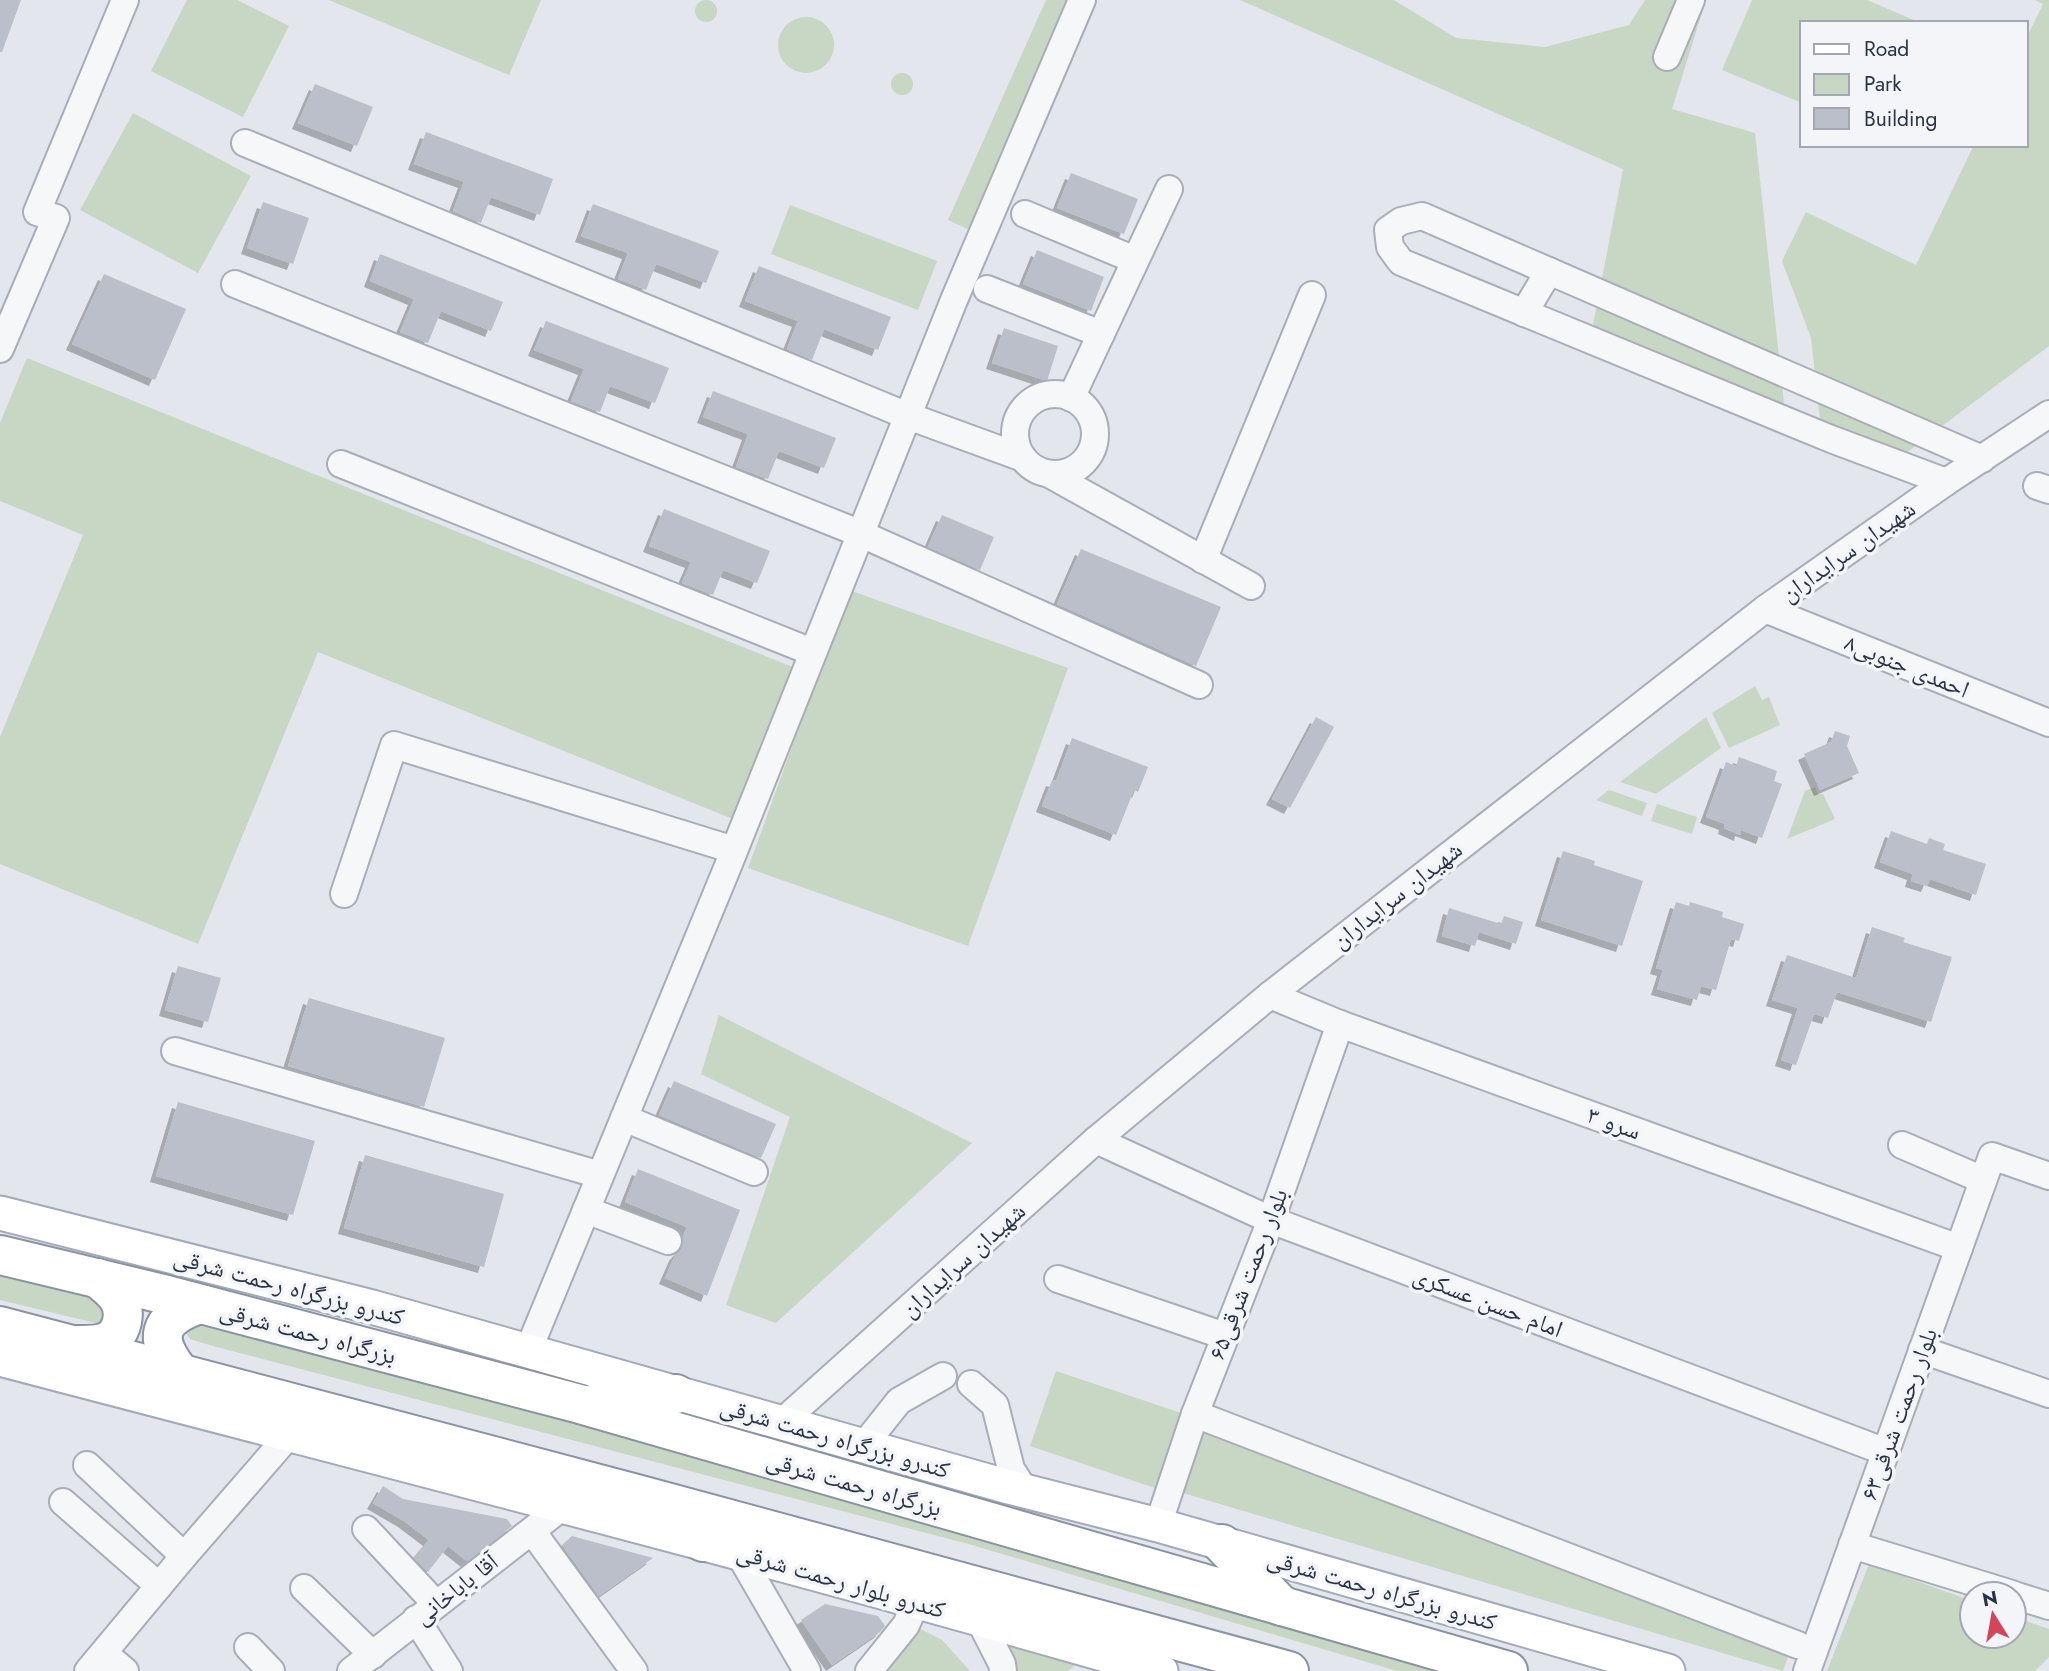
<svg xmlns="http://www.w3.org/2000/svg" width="2049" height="1671" font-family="Jost,'Noto Naskh Arabic',sans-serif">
  <defs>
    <filter id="shadow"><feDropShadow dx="-6" dy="6" stdDeviation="0" flood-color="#0004"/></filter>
  </defs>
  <rect width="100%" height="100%" fill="#e3e6ec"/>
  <!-- green -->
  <g fill="#c8d6c4">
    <path d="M187,0H237L289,26L243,117L151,71Z"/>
    <path d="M329,0H541L509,75Z"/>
    <path d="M1046,0H1070L976,233L948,220Z"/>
    <path d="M1240,0H1394L1456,38L1545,47L1629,25L1645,0H1706L1672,109L1755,133L1784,404L1589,346L1623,169Z"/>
    <path d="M1752,0H1867L1921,23H1802V103L1722,70Z"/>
    <path d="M2035,0H2049V346L1890,465L1821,429L1811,338L1782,261L1806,212L1916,265L1974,145H2026V39L2043,4Z"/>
    <circle cx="706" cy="11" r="11"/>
    <circle cx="806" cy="45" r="28"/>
    <circle cx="902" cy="84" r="11"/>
    <path d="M133,113L251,176L198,273L80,210Z"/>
    <path d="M790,205L937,261L918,310L771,254Z"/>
    <path d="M27,358L795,668L733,819L318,652L198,944L0,864V737L83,535L0,501V423Z"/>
    <path d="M849,590L1068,668L968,946L748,868Z"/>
    <path d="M1755,686L1762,700L1769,697L1780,725L1729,748L1712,713Z"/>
    <path d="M1706,717L1721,748L1656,794L1620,782Z"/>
    <path d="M1815,787L1818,794H1823L1835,819L1787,839L1805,791Z"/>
    <path d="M1609,790L1647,803L1642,816L1596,800Z"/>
    <path d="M1657,804L1697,817L1692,834L1651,821Z"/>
    <path d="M719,1015L972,1143L776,1323L726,1305L790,1117L701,1074Z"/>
    <path d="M0,1273L102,1298L108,1326L0,1300Z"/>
    <path d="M190,1321L558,1411L1450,1671H1397L972,1545L213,1346L190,1339L184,1329Z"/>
    <path d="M1056,1371L1184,1414L1158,1489L1030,1446Z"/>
    <path d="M1202,1432L1791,1648L1783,1671L1183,1493Z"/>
    <path d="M1869,1564L1972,1601V1636H2014V1617L2049,1629V1657L2035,1671H1827Z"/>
    <path d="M911,1624L942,1640L970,1671H876Z"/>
    <path d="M1002,1633L1082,1660L1068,1671H1016Z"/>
  </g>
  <!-- building -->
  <g fill="#babfca" filter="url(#shadow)">
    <path d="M0,0H21L2,52H0Z"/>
    <path d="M315,84L373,107L357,146L298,123Z"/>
    <path d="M426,132L553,179L540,215L491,197L481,223L453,211L464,182L414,164Z"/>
    <path d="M1071,173L1138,199L1124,234L1057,208Z"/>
    <path d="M263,202L309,218L293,264L247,248Z"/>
    <path d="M593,204L719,251L706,283L656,264L646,290L618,279L628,253L581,236Z"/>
    <path d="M1037,250L1104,277L1091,311L1023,284Z"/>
    <path d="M380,254L503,302L491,331L441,311L428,343L400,332L414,299L370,281Z"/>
    <path d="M759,266L891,317L878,350L824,329L812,360L787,349L798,321L745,301Z"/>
    <path d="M104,274L186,309L155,380L72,344Z"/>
    <path d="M546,321L669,368L655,403L610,386L600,412L571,401L584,369L534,350Z"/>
    <path d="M1004,328L1058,346L1047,381L992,363Z"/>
    <path d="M713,391L836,438L824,468L779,451L768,479L736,467L748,434L703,417Z"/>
    <path d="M664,509L770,551L757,583L723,570L713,595L682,583L691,562L649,546Z"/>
    <path d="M942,515L994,537L980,570L928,547Z"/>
    <path d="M1081,549L1221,607L1196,666L1057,604Z"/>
    <path d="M1316,717L1334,727L1290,808L1272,799Z"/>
    <path d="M1835,731L1850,736L1847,746L1859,773L1820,790L1804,754L1831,742Z"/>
    <path d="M1072,738L1148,767L1138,792L1134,790L1116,835L1042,806L1052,780L1056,781Z"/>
    <path d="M1739,757L1777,771L1774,781L1782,784L1762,838L1741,830L1740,835L1724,828L1725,824L1706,817L1726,762L1736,766Z"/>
    <path d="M1891,831L1927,844L1929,838L1945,844L1943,850L1986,864L1976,895L1930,879L1927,886L1911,881L1913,874L1880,862Z"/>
    <path d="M1563,851L1595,861L1594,865L1643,881L1622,946L1541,920Z"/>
    <path d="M1676,902L1689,906L1690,902L1723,912L1722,917L1744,924L1739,941L1731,939L1716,990L1701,986L1697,1000L1657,989L1663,970L1656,968Z"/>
    <path d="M1449,908L1501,924L1504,916L1523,922L1516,944L1479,932L1475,946L1442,936Z"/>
    <path d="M1872,927L1905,938L1903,942L1952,957L1931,1022L1837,992L1828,1018L1814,1014L1796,1065L1781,1060L1798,1008L1772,1000L1787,955L1856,978Z"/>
    <path d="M178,966L221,978L208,1022L165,1010Z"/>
    <path d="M309,998L445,1038L424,1107L288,1066Z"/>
    <path d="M674,1081L776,1124L761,1158L659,1115Z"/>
    <path d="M178,1102L315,1141L293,1215L156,1176Z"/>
    <path d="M365,1155L504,1194L484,1267L344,1228Z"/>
    <path d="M638,1169L740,1210L707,1296L665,1278L675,1255L682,1247L683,1236L687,1227L625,1202Z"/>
    <path d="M383,1486L403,1499L507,1519L512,1526L467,1561L448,1546L428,1572L414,1558L429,1540L404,1521L373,1503Z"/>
    <path d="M572,1536L653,1558L599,1596L562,1545Z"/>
    <path d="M825,1604L878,1616L885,1626L880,1632L832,1665L801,1620Z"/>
  </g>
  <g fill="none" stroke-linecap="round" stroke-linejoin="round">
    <defs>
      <g id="minor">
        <path d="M1667,57L1691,0"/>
        <path d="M245,143L908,416L1023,458"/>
        <path d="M1025,214L1135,260"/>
        <path d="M235,284L859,533L1199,685"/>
        <path d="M987,289L1101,334"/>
        <path d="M1524,313L1549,271"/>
        <path d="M0,349L56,218L37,212L125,0"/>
        <circle cx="1055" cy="434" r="40"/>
        <path d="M1071,398L1169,189"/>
        <path d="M341,464L812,652"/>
        <path d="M1049,474L1251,586"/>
        <path d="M1946,482L1831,439L1401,262L1390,247L1388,230L1401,221L1422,216L1982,459"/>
        <path d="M2037,486L2049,490"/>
        <path d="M1203,560L1312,295"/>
        <path d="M1765,609L2049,723"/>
        <path d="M344,894L394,745L734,850"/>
        <path d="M1270,995L1340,1024L1959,1248"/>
        <path d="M175,1051L600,1175"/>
        <path d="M624,1118L754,1172"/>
        <path d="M1096,1140L1271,1220L1886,1452"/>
        <path d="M1902,1145L1983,1180"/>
        <path d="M586,1210L668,1241"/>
        <path d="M1058,1279L1225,1336"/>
        <path d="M1922,1350L2049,1394"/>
        <path d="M528,1351L728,866L954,300L1082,0"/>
        <path d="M971,1384L995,1405L1011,1469L1025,1491"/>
        <path d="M1195,1414L1798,1645"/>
        <path d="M782,1422L1096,1140L1270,995L1765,609L1946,482L2049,414"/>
        <path d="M864,1445L899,1401L943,1376"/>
        <path d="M87,1465L184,1556"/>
        <path d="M63,1502L159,1586"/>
        <path d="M1158,1525L1195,1414L1271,1220L1340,1024"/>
        <path d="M366,1529L436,1604"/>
        <path d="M532,1531L634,1671"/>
        <path d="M1852,1545L2012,1594"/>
        <path d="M738,1552L807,1671"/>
        <path d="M304,1588L373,1655"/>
        <path d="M2014,1595L2049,1606"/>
        <path d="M416,1619L449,1671"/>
        <path d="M979,1619L1002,1664L1003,1671"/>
        <path d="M248,1647L271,1671"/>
        <path d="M104,1653L125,1671"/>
        <path d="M88,1671L184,1556L289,1435"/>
        <path d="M351,1671L562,1507"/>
        <path d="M869,1671L906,1625L916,1602"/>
        <path d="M1807,1671L1992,1156L2049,1176"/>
      </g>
      <g id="major">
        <path d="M0,1213L372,1307L1009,1487L1158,1525L1668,1671"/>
        <path d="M0,1359C388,1461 776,1559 1161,1671"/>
      </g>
      <g id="highway">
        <path d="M0,1255L167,1295L580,1404L1508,1671"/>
        <path d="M0,1326L637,1494L1289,1671"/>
        <path d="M72,1345C83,1345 96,1346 106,1342C123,1335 127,1312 118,1298C113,1290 105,1284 97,1278"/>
        <path d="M181,1374C152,1339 157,1318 200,1304"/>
        <path d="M598,1402L676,1394"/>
        <path d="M655,1508L703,1542"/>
        <path d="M1222,1544L1282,1606"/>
      </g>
    </defs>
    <!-- minor casing -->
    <use href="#minor" stroke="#a8adb7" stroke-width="30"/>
    <!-- major casing -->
    <use href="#major" stroke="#a2aab8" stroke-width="37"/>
    <!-- highway casing -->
    <use href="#highway" stroke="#8a93a3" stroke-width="42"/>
    <!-- minor -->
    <use href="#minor" stroke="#f6f7f9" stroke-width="26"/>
    <!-- major -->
    <use href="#major" stroke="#fff" stroke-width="33"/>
    <!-- highway -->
    <use href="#highway" stroke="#fff" stroke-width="38"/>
  </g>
  <g text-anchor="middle" stroke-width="7" stroke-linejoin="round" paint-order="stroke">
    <!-- street labels -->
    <g font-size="24" fill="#2a3345" stroke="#f3f5f9">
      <text transform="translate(1848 551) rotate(-35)" y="8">شهیدان سرایداران</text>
      <text transform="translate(1907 666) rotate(22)" y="8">احمدی جنوبی۸</text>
      <text transform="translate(1397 895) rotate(-38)" y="8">شهیدان سرایداران</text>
      <text transform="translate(1614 1123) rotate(20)" y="8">سرو ۳</text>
      <text transform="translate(963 1260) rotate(-42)" y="8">شهیدان سرایداران</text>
      <text transform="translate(1248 1274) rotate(-69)" y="8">بلوار رحمت شرقی۶۵</text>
      <text transform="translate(289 1287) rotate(15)" y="8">کندرو بزرگراه رحمت شرقی</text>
      <text transform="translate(1488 1302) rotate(21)" y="8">امام حسن عسکری</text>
      <text transform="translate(308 1333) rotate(15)" y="8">بزرگراه رحمت شرقی</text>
      <text transform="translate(1899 1414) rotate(-70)" y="8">بلوار رحمت شرقی۶۳</text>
      <text transform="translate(835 1438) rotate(16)" y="8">کندرو بزرگراه رحمت شرقی</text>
      <text transform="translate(854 1484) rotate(16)" y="8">بزرگراه رحمت شرقی</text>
      <text transform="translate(841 1581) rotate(16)" y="8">کندرو بلوار رحمت شرقی</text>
      <text transform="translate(456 1589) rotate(-38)" y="8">آقا باباخانی</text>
      <text transform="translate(1382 1590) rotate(16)" y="8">کندرو بزرگراه رحمت شرقی</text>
    </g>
  </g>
  <!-- legend -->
  <rect x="1800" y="21" width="228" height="126" fill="#f3f5f9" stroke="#a3a7b1" stroke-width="2"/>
  <rect x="1814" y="44" width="35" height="10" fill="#ffffff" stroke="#a3a7b1" stroke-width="2"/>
  <text x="1864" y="56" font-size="21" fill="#2a3345">Road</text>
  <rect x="1814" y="74" width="35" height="21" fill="#c8d6c4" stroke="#a3a7b1" stroke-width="2"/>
  <text x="1864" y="91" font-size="21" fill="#2a3345">Park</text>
  <rect x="1814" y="108" width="35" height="21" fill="#babfca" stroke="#a3a7b1" stroke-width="2"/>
  <text x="1864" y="126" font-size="21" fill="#2a3345">Building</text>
  <!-- north arrow -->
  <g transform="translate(1993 1615) rotate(349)"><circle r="33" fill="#f3f5f9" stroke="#a3a7b1" stroke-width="2"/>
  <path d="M0-5L12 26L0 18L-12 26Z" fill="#d44559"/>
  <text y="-10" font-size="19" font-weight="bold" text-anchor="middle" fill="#2a3345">N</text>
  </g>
</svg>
